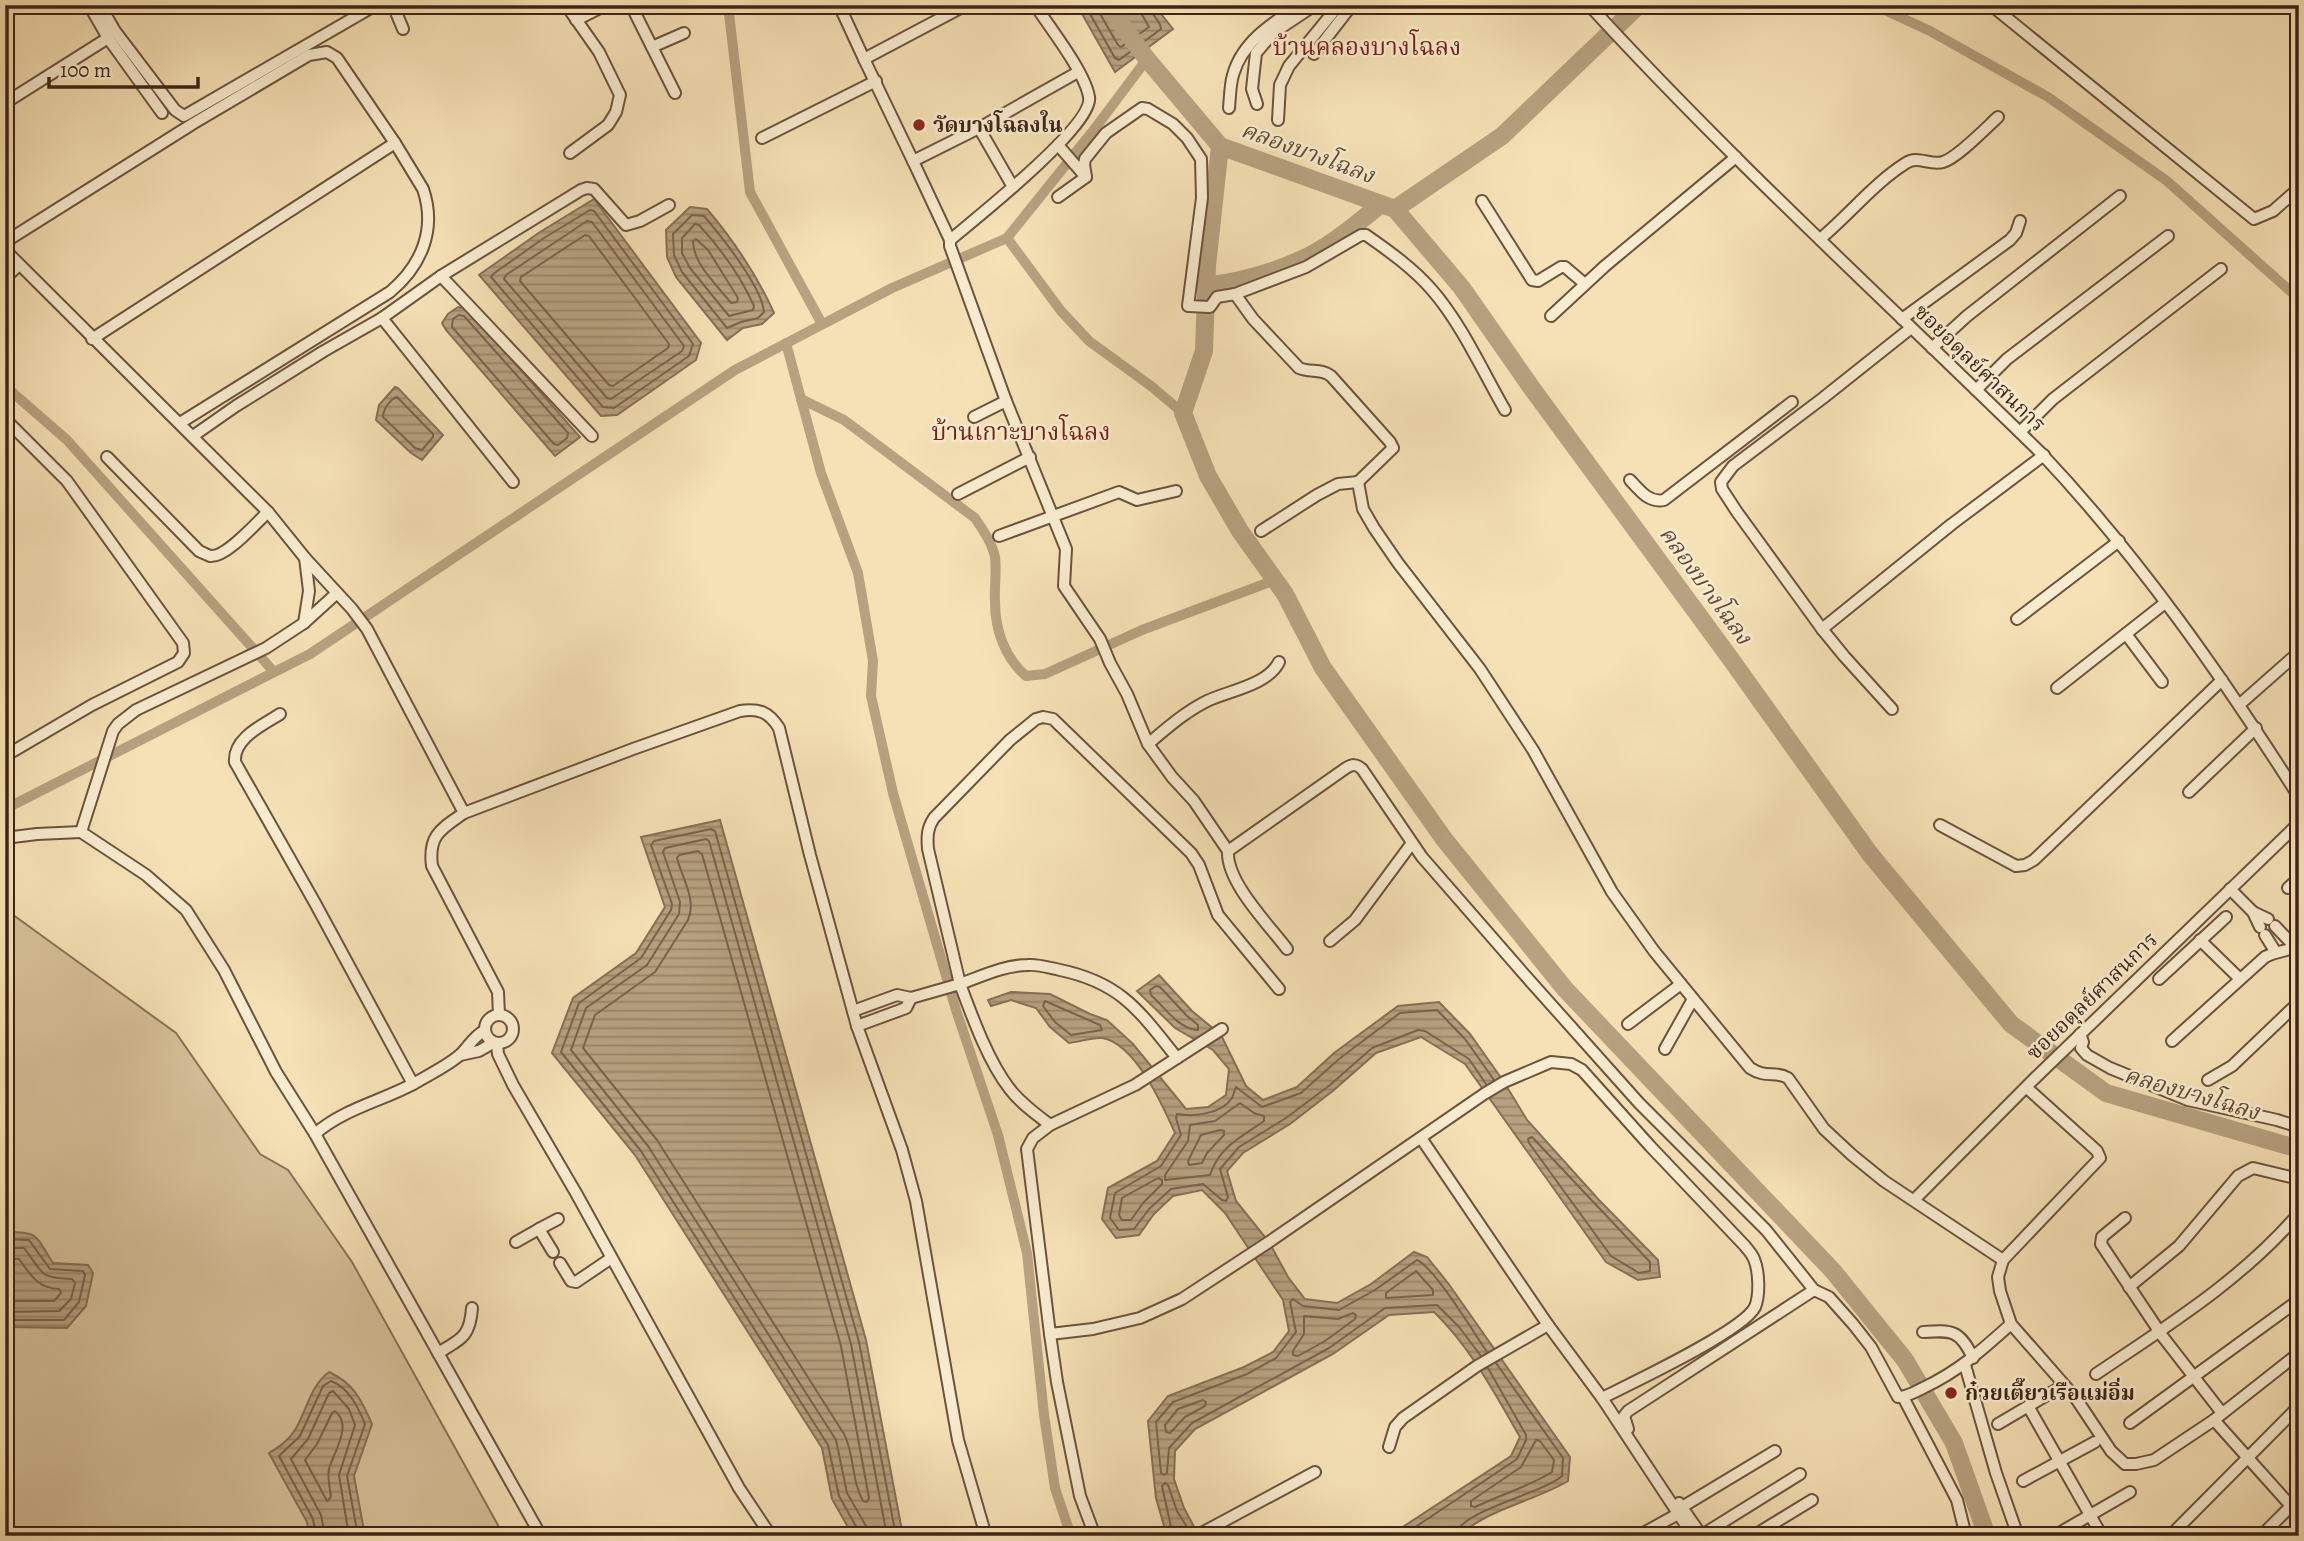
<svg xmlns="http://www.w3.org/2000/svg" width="2304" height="1541" font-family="Alegreya,'Noto Serif Thai',serif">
  <defs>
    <pattern id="water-rules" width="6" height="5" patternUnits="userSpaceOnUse" patternTransform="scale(1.75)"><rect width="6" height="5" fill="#b7a180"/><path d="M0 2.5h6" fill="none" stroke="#968368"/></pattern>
  </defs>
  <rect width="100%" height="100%" fill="#f6e1b6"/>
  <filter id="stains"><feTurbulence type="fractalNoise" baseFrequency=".00286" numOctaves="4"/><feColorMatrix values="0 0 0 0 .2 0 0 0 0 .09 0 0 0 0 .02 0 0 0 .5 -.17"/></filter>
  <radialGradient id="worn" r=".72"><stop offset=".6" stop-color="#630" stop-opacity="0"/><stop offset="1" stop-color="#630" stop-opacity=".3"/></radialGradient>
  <!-- green -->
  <path fill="#d7c19b" stroke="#8a7258" stroke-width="2" d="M5,909L176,1033L260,1154L288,1170L352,1262L504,1536H5Z"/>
  <!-- water -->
  <g fill="url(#water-rules)" stroke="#876f56" stroke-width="2">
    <path d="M1077,5H1154L1173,29L1115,72Z"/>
    <path d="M594,199L701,343L696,360L617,415L601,416L479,275L540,232Z"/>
    <path d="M690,207L707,209C734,241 757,275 774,313L762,324L743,328L727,340L676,277L667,257L666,230Z"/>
    <path d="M458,307L467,309L580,437L555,456L446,330L442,323L448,314Z"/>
    <path d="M395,387L398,388L443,435L422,460L411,453L376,420L379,405Z"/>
    <path d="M720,820L866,1340L903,1536H853L832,1499L822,1448L635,1155L552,1053L573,998L636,953L665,907L641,837Z"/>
    <path d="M1159,975L1192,1011L1221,1035L1246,1086L1263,1100L1297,1087L1334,1053L1398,1006L1439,1002L1470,1034L1504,1082L1527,1120L1599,1200L1658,1260L1660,1277L1638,1280L1606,1262L1465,1064L1421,1037L1376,1053L1334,1090L1290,1124L1243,1153L1227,1171L1236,1201L1269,1242L1288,1277L1305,1299L1337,1303L1371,1284L1414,1252L1427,1257L1448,1283L1570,1457L1568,1481C1535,1501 1487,1509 1459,1536H1389L1511,1456L1520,1437C1494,1392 1471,1348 1434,1312L1389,1315L1333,1354L1195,1429L1175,1451L1174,1479L1184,1508L1199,1536H1167L1156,1498L1148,1421L1168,1396L1244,1367L1273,1352L1289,1331L1283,1300L1225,1213L1202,1190L1173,1196L1154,1214L1139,1235L1116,1238L1102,1219L1108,1188L1157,1161L1175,1133C1163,1106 1135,1043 1102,1038C1093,1037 1079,1042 1069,1043L1050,1027L1036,1008L1011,1000L991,1006L988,1000L1011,992L1050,994L1090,1014L1107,1020L1133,1044L1186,1109L1208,1107L1226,1095L1229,1069L1213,1050L1175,1028L1137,991Z"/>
    <path d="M5,1232C40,1231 35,1236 53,1263L88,1265L93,1273L86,1306L67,1328L5,1327Z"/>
    <path d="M329,1372C354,1383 362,1401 372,1424L354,1476L365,1536H310L307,1522L269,1453C279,1447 288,1441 295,1430C307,1410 310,1386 329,1372Z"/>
  </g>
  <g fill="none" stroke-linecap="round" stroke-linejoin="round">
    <!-- shore -->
    <g stroke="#7a624b" stroke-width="2">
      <path d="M1085,5L1115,58L1119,60L1161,29C1161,20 1150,15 1149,5"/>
      <path d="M1095,5L1118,45L1121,47L1149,27L1141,13V5"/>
      <path d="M590,210L594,211L693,344L689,356L614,408L603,407L491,277L493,274L544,238Z"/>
      <path d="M692,215L704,216C721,236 762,287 764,312L758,318L741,322L727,328L682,272L674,255L673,234Z"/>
      <path d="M587,221L592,222L684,346L682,351L611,399L607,398L504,279L506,275Z"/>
      <path d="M695,224L699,225C721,249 741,277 754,306L753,310L729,316L690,268L682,253V238Z"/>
      <path d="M585,235L589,236L669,344L668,348L613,386L609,385L520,281L521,277Z"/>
      <path d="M696,239L708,250L738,298L737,302L731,303C717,285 693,264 693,241Z"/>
      <path d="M459,315L464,316L568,433L567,438L558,445L554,444L452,327L453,319Z"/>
      <path d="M397,397L433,434V437L422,450L415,448L383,417C383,410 390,399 397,397Z"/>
      <path d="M698,851L702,854L841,1346L869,1498L867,1502L863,1501C851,1480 855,1455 844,1434L657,1140L583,1048L595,1015L655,972L688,920C697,900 682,878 677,858L679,855Z"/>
      <path d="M1156,986L1160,987L1187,1016L1198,1025V1030C1180,1030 1164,1007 1151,995L1150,990Z"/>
      <path d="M1045,1001L1100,1025L1102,1030L1071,1035L1055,1022L1043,1006Z"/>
      <path d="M1486,1084L1469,1059L1425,1031L1418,1030L1372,1048L1330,1085L1286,1118L1239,1147L1220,1169L1228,1197L1226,1201L1222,1200L1203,1184L1171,1189L1149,1209L1134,1229L1119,1230L1110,1218L1115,1193L1161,1166L1181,1135L1176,1118L1177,1114C1193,1117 1222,1114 1232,1098C1234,1094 1234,1091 1236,1087L1262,1107L1301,1093L1339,1059L1400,1013L1437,1010L1465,1039L1494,1080"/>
      <path d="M1240,1103L1254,1113L1264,1116V1121C1240,1138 1220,1146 1210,1175L1165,1180V1175L1188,1141L1190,1125L1215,1121Z"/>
      <path d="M1220,1130L1224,1131V1135L1207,1153L1202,1163L1189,1165L1188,1161L1201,1135Z"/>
      <path d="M1532,1137L1650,1262V1271L1639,1273L1611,1256L1529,1143L1528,1139Z"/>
      <path d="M1158,1178L1162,1180V1184L1143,1203L1131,1220H1122L1119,1215L1122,1198Z"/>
      <path d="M5,1239L29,1240L50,1269L83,1271L85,1275L79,1302L64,1320H5"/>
      <path d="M5,1248H24C44,1273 37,1278 72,1279L75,1283L71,1299L59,1311L5,1312"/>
      <path d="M5,1259H19C31,1275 37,1288 59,1289L61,1293L54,1301H5"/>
      <path d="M1416,1271L1433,1290V1295L1386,1298V1293Z"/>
      <path d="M1353,1313L1356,1315L1355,1319L1325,1341L1298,1356L1293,1355V1351L1304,1334V1316L1338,1319Z"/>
      <path d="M1481,1356L1459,1327L1437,1305L1385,1308L1329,1348L1192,1423L1169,1448L1167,1473L1164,1475L1161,1473L1156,1422L1173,1402L1247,1374L1276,1358L1296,1332L1290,1302L1293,1299L1303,1306L1339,1310L1375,1290L1417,1260C1434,1267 1474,1333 1487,1352"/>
      <path d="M1203,1400L1206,1402L1205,1406L1185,1417L1170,1433L1166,1432L1165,1425L1178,1409Z"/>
      <path d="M335,1411C353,1425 334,1451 329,1469C327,1478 330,1488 331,1497L327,1501L305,1460L317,1444L332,1413Z"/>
      <path d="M1536,1440L1540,1441L1554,1460L1552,1472C1530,1486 1500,1495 1475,1507L1471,1506V1501L1521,1467Z"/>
      <path d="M316,1536L313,1519L279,1456L300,1436L323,1386L331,1381C349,1388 358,1407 365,1424L347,1476L358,1536"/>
      <path d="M325,1536L321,1515L291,1459L308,1439L329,1393L333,1391L349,1409L355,1425L339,1475L349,1536"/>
      <path d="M858,1536V1530L839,1496L828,1445L641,1151L561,1052L579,1003L641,958L671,910L672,904L651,845L654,841L711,829L715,831L859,1342L896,1536"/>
      <path d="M867,1536L866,1526L847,1493L836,1440L648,1146L571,1050L586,1008L647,965L679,914L680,902L663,852L665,848L706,839L709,841L851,1344L887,1536"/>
      <path d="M1173,1536L1162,1486L1165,1483L1168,1485L1177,1511L1190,1532"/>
      <path d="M1402,1536L1517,1459L1526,1440V1435L1488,1368"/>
      <path d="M1455,1536C1458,1511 1542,1494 1562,1476L1563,1458L1496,1363"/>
    </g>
    <!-- canal -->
    <g stroke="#b7a180" stroke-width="10">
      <path d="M728,5L750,192L822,324"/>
      <path d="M1874,5L1930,31L2048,97L2167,181L2299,299"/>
      <path d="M1007,238L1061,311L1089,341L1151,386L1183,413"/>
      <path d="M786,343L821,473L858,573L873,661L871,696L893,793L956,1010L998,1135L1027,1253L1044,1415L1055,1488L1071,1536"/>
      <path d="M5,386L67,440L274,672"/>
      <path d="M801,399L844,420L975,518C983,530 992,543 995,557C997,572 994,587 995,602C995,630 1005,658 1026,676L1045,674L1142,630L1275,580"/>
      <path d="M5,809L310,654L735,370L892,288L1007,238L1093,131L1147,59"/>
    </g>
    <!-- river -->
    <g stroke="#b7a180" stroke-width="18">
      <path d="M1107,5L1147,59L1220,146L1395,209L1462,288L1531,387L1730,658L1870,854L2011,1024L2106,1093L2299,1149"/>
      <path d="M1220,146L1207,266L1204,351L1183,413L1208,476L1240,531L1285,594L1323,668L1444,839L1565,989L1833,1271L1905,1360L1954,1443L1987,1536"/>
      <path d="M1395,209L1502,136L1639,5"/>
      <path d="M1206,286C1238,282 1271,273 1300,260C1330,247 1356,224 1381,204"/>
    </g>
    <defs>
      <g id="minor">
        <path d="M89,5L108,38"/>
        <path d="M100,5L115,31L175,110L184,116L376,5"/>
        <path d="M393,5L403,29"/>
        <path d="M566,5L599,52L620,95L616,112L608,125L570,153"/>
        <path d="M631,5L675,93"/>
        <path d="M839,5L864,59L966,5"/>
        <path d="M1035,5C1050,28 1085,72 1089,97C1094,125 974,220 950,240V246L1006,401L1066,549L1064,586L1100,639L1110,663L1127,694L1148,744L1172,777L1194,801L1228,851C1226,882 1269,925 1287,949"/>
        <path d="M1589,5C1732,161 1889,304 2040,452C2139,557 2222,676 2299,797"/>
        <path d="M1991,5L2254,219L2273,211L2299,188"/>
        <path d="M576,20L606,5"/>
        <path d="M652,47L684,33"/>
        <path d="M1314,54L1352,5"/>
        <path d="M864,59L913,161"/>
        <path d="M5,103L108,38L162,113"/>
        <path d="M1257,104L1252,89L1256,53L1273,33L1315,5"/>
        <path d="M1229,108C1230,98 1230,85 1233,75C1242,42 1272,23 1300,5"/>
        <path d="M1278,120L1280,85L1289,66L1339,5"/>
        <path d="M979,128L1013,187"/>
        <path d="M762,138L876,81"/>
        <path d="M1058,145L1084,175"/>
        <path d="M1084,175L1086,177L1084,164L1085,159L1106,133L1142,108L1148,109L1173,124L1187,138L1201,159L1202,198L1188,306L1210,307L1217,297L1235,294L1253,319L1299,368C1310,373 1321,368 1331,376L1390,442L1393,448L1358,482L1363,509L1374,528L1398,563L1480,669L1533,750L1612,892L1654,951L1750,1068C1767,1079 1774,1070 1788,1078L1824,1129L1852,1155L1884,1181L2003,1260"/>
        <path d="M1058,197L1086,177"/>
        <path d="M1482,201L1532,280L1538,281L1561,267H1565L1585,284"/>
        <path d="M1820,239C1849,215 1874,183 1906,163C1918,155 1930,166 1943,162C1957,158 1986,128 1998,117"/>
        <path d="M950,240L913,161L979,128L1078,72"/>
        <path d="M5,242L194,123L309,55L327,52L337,58L395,143L423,189C437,230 421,266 390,292L180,423"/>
        <path d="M5,250L268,512L305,558L352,609L367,629L464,813"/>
        <path d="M441,276L592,436"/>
        <path d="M5,278L19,265"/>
        <path d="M1235,294L1306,267L1361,235H1366C1389,251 1414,269 1432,290C1461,323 1483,372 1505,410"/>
        <path d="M1551,316L1605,266L1736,157"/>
        <path d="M382,318L513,482"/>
        <path d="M1902,319L2010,240L2016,233L2020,221"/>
        <path d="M92,339L395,143"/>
        <path d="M1932,348L1967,316L2120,196"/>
        <path d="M1976,390L2007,359L2168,236"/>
        <path d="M974,417L1006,401"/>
        <path d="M5,419L67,481L183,643L184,653L178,662L92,705L5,756"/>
        <path d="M2020,432L2053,399L2221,269"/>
        <path d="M193,436L236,406L324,351L382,318L441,276L581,190L587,188L594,189L626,225L640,221L669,205"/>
        <path d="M107,457L199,551C201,552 208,555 210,556C226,558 256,523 268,512"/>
        <path d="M1630,480C1640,491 1649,503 1664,500L1792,402"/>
        <path d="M958,494L1030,457"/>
        <path d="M1261,531L1317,495L1338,484L1358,482"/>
        <path d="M999,536L1119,492L1137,500L1176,491"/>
        <path d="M337,593L304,623L266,648L136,710L118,724L113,731L81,832L146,875L186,910L224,970L276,1072L315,1134L541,1536"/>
        <path d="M2017,619L2119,541"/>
        <path d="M304,623L309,591L305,558"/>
        <path d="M1822,629L1952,524L2044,455"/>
        <path d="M2126,634L2162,682"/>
        <path d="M2057,688L2165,603"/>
        <path d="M2239,705L2299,652"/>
        <path d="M1892,709L1844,656L1822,629L1737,512L1722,489L1721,482L1733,466L1823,398L1911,328"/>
        <path d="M280,714C263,725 233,738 235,762L315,903L413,1084"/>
        <path d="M1148,744C1167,728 1185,712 1207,701C1228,691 1268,685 1279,662"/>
        <path d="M2189,792L2256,728"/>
        <path d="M1940,825L2016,866L2025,865L2034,860L2222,680"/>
        <path d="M5,838L37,834L81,832"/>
        <path d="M1228,851L1346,768C1353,764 1356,764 1362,769L1422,857L1523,973L1639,1103L1766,1230L1814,1290L1829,1297L1853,1324L1871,1347L1898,1397C1907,1397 1915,1392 1923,1388C1959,1371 1982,1350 2011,1324"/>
        <path d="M2288,888L2299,878"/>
        <path d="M2230,889L2253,912"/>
        <path d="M2275,926L2296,948"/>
        <path d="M2260,927L2253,912L2268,919"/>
        <path d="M2265,935L2275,951"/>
        <path d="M2200,940L2240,979"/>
        <path d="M1330,941L1355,920L1412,843"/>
        <path d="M2159,979L2226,917"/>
        <path d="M853,1011L897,995L911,998L960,984C972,1016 988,1061 1009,1088C1020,1103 1036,1114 1050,1125"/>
        <circle cx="499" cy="1029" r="14"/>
        <path d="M499,1015L498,992L432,866C428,835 441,829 464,813L633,749L740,711C759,708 769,712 779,728L810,855L857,1026L902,1150L916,1201L958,1440L986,1536"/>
        <path d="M1628,1024L1681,984"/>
        <path d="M857,1026L906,1008L911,998"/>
        <path d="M1222,1029L1135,1085L1050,1125L1033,1138L1027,1149L1050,1334L1093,1329L1140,1318L1182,1299L1269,1242L1484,1094L1504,1082L1551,1062L1571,1064L1582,1070L1650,1146L1745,1246C1748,1250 1752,1254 1754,1259C1759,1271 1760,1295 1755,1307C1743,1331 1632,1383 1602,1398"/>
        <path d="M2080,1034L2083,1042L2081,1048L2087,1055L2110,1068L2188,1100L2277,1120L2299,1127"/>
        <path d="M2172,1041L2265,957C2276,951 2288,951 2299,946"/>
        <path d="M497,1044L498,1054L513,1085L576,1193L739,1488L771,1536"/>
        <path d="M1665,1049L1693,999"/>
        <path d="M460,1055L479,1051L493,1043"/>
        <path d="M1177,1058C1140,1012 1122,983 1060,970C1050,968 1038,964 1028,965C1005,965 982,976 960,984L928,849C927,837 927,828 934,818L1010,740L1036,719L1043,717L1053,719L1191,853L1199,865L1218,915L1279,989"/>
        <path d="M2208,1080L2232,1066L2299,1002"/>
        <path d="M2027,1088L2097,1151L2100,1158L2003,1260L1998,1277L2000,1291L2011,1324L2075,1397L2111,1451L2125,1464H2136L2154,1460L2214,1420L2299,1353"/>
        <path d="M315,1134C343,1109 382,1101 415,1083C430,1074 449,1065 461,1054C469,1046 474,1036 484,1031"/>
        <path d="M1421,1138L1548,1325L1602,1398L1693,1536"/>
        <path d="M1914,1200L2032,1081L2299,823"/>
        <path d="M2125,1218L2102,1237L2101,1244L2163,1337L2222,1413"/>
        <path d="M516,1242L539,1229"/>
        <path d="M553,1252L539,1229L558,1219"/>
        <path d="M560,1263L571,1281L576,1282L610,1259"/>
        <path d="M2129,1287L2179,1246L2238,1176L2253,1168L2299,1179"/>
        <path d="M1923,1332C1952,1330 1960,1330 1973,1358"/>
        <path d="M1050,1334L1057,1382L1080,1496L1095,1536"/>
        <path d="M438,1353C461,1339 470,1337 472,1308"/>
        <path d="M1965,1365L1996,1473L2018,1536"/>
        <path d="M2096,1374C2167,1326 2243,1279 2299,1213"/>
        <path d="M1903,1397L1957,1500L1966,1536"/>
        <path d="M2028,1406L2102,1536"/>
        <path d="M2214,1420L2291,1506L2261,1536"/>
        <path d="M2130,1423L2299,1300"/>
        <path d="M1998,1424L2059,1388"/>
        <path d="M1628,1429L1624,1416L1628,1411L1814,1290"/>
        <path d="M1389,1447L1395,1427L1403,1418L1477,1366L1548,1325"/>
        <path d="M2023,1481L2095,1442"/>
        <path d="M1679,1503L1702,1536"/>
        <path d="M1682,1507L1775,1451"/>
        <path d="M1702,1535L1800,1474"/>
        <path d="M1196,1536L1315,1472"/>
        <path d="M1638,1536L1678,1514"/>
        <path d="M1753,1536L1812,1500"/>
        <path d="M2054,1536L2130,1492"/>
        <path d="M2170,1536L2299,1406"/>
      </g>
    </defs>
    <!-- minor casing -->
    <use href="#minor" stroke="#6c533e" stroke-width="14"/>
    <!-- minor -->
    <use href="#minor" stroke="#f9ecd0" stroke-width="10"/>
  </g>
  <!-- markers -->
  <g fill="#8f2418" stroke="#f9ecd0" stroke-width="2.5">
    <circle cx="919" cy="125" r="7"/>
    <circle cx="1951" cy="1393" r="7"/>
  </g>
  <g text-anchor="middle" stroke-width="5" stroke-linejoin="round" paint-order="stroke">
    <!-- poi labels -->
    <g font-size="21" font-weight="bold" fill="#3e2416" stroke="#f9ecd0" text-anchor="start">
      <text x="933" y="132">วัดบางโฉลงใน</text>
      <text x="1965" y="1400">ก๋วยเตี๊ยวเรือแม่อิ่ม</text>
    </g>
    <!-- street labels -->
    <g font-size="21" fill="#3e2416" stroke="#f9ecd0">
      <text transform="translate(1980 368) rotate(44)" y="7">ซอยอดุลย์ศาสนการ</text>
      <text transform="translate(2092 996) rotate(-44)" y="7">ซอยอดุลย์ศาสนการ</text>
    </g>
    <!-- water labels -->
    <g font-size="23" font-style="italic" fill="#624a36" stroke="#f9ecd0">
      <text transform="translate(1308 152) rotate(20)" y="8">คลองบางโฉลง</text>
      <text transform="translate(1706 585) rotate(54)" y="8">คลองบางโฉลง</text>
      <text transform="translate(2192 1093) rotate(16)" y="8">คลองบางโฉลง</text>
    </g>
    <!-- quarter labels -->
    <g font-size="24" fill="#7a1f14" stroke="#f9ecd0">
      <text x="1367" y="55">บ้านคลองบางโฉลง</text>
      <text x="1021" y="440">บ้านเกาะบางโฉลง</text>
    </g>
  </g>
  <!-- margin -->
  <rect width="2304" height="1541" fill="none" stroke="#f6e1b6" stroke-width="28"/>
  <rect x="7" y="7" width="2290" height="1527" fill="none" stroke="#3e2416" stroke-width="3.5"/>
  <rect x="14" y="14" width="2276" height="1513" fill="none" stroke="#3e2416" stroke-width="2"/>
  <!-- scale -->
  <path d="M49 77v10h149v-10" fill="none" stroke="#3e2416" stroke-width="3.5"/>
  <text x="60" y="77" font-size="21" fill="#3e2416" stroke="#f9ecd0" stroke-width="5" paint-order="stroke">100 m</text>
  <rect width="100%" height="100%" filter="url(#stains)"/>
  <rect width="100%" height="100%" fill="url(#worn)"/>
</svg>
